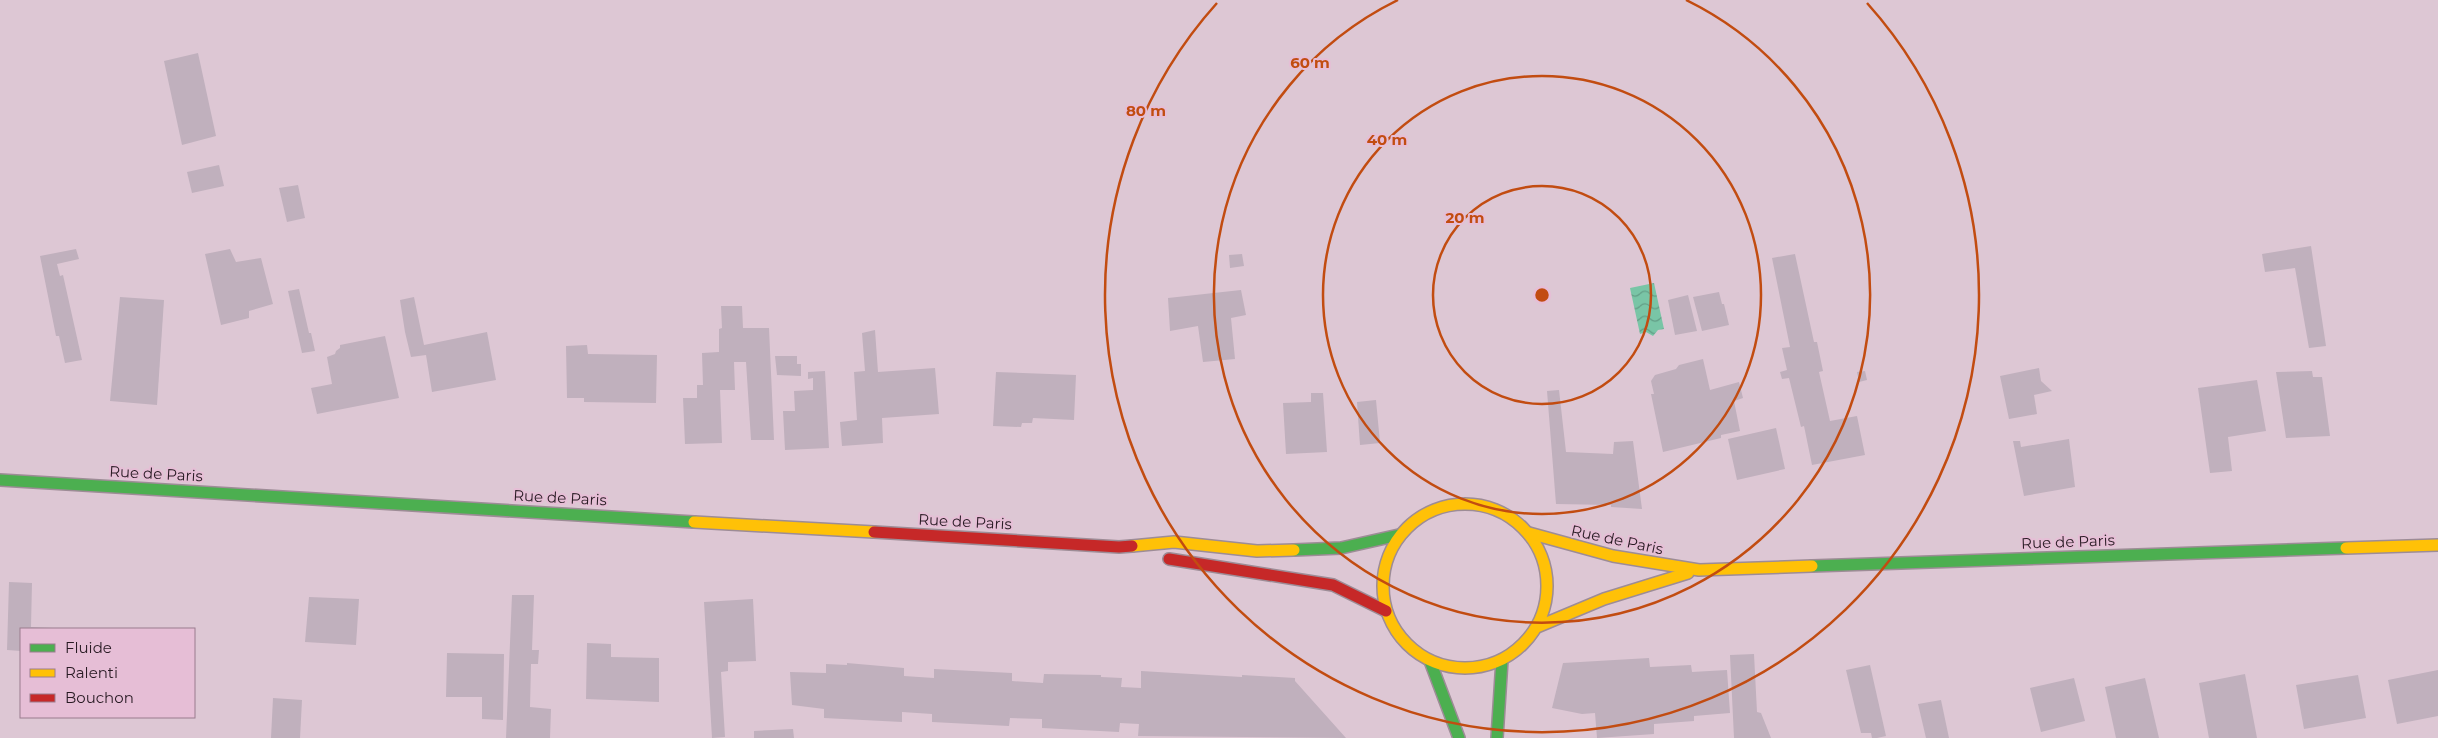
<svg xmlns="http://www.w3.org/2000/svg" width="2438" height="738" font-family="Montserrat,sans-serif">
  <defs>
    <pattern id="water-waves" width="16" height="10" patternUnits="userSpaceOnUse" patternTransform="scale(1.25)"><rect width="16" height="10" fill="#79c5a6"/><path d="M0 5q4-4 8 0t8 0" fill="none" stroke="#639f87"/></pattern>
  </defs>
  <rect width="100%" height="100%" fill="#ddc7d4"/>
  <!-- water -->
  <path fill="url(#water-waves)" d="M1654,283L1664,329L1658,330L1653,336L1646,332L1640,334L1630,288Z"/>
  <!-- building -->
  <g fill="#c0b0bd">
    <path d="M198,53L216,136L182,145L164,61Z"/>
    <path d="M219,165L224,186L192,193L187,172Z"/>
    <path d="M298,185L305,218L287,222L279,188Z"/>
    <path d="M2311,246L2326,346L2309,348L2295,268L2265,272L2262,254Z"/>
    <path d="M76,249L79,259L57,264L60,276L63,275L82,360L65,363L59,336H56L40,256Z"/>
    <path d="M230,249L236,262L261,258L273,304L249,311V318L221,325L205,254Z"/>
    <path d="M1242,254L1244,266L1230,268L1229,255Z"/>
    <path d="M1795,254L1814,342H1817L1823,371L1819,372L1830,421L1857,416L1865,455L1812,465L1804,426L1801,427L1789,378L1782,379L1780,372L1787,370L1782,348L1790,347L1772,258Z"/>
    <path d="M299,289L309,333H311L315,351L302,353L288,291Z"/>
    <path d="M1241,290L1246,315L1231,318L1235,359L1203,362L1198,326L1170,331L1168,298Z"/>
    <path d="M1719,292L1722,304H1724L1729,325L1702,331L1693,297Z"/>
    <path d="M1688,295L1697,331L1675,335L1668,300Z"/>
    <path d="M120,297L164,300L157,405L110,401Z"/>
    <path d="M414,297L424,345L487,332L496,380L432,392L426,355L411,357L405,332L400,300Z"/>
    <path d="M721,306H742L743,328H769L774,440H751L746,362H734L735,390H720L722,443L685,444L683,398H697V385H703L702,353L719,352V329L722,328Z"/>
    <path d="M875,330L878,372L935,368L939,414L882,418L883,443L842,446L840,422L857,420L854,372L865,371L862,333Z"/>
    <path d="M385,336L399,398L317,414L311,388L332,384L327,357L335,354L336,351L340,348V345Z"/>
    <path d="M587,345L588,354L657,355L656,403L584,402V398H567L566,346Z"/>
    <path d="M775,356H797V364H801V376L777,375Z"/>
    <path d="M1703,359L1710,390L1739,382L1743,398L1734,401L1740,431L1721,435V438L1663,452L1651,394H1654L1651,381L1655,375L1676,369L1679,365Z"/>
    <path d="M2039,368L2041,381L2052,391L2034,395L2037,414L2009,419L2000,376Z"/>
    <path d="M825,371L829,448L785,450L783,411H795L794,391L813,390V378L808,379V372Z"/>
    <path d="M1865,371L1867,380L1859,382L1857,372Z"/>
    <path d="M2312,371L2313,377H2322L2330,436L2286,438L2276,372Z"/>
    <path d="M996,372L1076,375L1074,420L1033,418L1032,423H1022L1021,427L993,426Z"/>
    <path d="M2257,380L2266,431L2228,437L2232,471L2210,473L2198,388Z"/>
    <path d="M1559,390L1566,452L1613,454L1614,442L1633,441L1642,509L1611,507V505L1556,504L1547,391Z"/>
    <path d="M1311,393H1323L1327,452L1286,454L1283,403L1311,402Z"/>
    <path d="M1376,400L1380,443L1360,445L1357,402Z"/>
    <path d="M1776,428L1785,469L1737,480L1728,439Z"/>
    <path d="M2069,439L2075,487L2024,496L2013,441H2020L2021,447Z"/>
    <path d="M9,582L32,583L31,627L53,628L21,629V651L7,650Z"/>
    <path d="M512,595H534L532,650H539L538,664H531L530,707L551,709L550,738H506Z"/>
    <path d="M309,597L359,599L356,645L305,642Z"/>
    <path d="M753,599L756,661L728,662V671L721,672L725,737L712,738L704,602Z"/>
    <path d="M587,643L611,644V657L659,658V702L586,699Z"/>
    <path d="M447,653L504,654L503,720L482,719V697H446Z"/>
    <path d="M1754,654L1757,712L1761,713L1771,738H1734L1730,655Z"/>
    <path d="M1649,658L1650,667L1691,665L1692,672L1727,670L1730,713L1694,716V721L1654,724V734L1597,738L1595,713L1582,714L1552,708L1563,663Z"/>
    <path d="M847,663L904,668V676L934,678V669L1012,673V681L1043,683L1044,674L1101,675V677L1122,678L1121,687L1141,688V671L1242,677V675L1295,678V681L1346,738L1138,736L1139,724L1120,723L1119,732L1042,728V719L1010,718L1009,726L932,722V714L902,712V722L824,718V709L792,705L790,672L826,673V664L847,665Z"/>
    <path d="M1870,665L1886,736L1877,738H1872L1871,733H1861L1846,670Z"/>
    <path d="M2438,670V716L2397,724L2388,680Z"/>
    <path d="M2245,674L2257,738H2209L2199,683Z"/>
    <path d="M2358,675L2366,718L2304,729L2296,685Z"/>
    <path d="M2074,678L2085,721L2041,732L2030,688Z"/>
    <path d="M2145,678L2159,738H2116L2105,687Z"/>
    <path d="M273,698L302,700L300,738H271Z"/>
    <path d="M1941,700L1949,738H1926L1918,704Z"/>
    <path d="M793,729L794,738H754V731Z"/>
  </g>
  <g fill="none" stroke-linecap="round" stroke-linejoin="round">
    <defs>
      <g id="fast">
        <path d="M0,480L694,522"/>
        <path d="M1294,550L1341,548L1399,535"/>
        <path d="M1812,566L2346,548"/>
        <path d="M1430,661L1459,738"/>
        <path d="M1497,738L1502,660"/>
      </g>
      <g id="slow">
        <circle cx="1465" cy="586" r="82"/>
        <path d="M694,522L874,532"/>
        <path d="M1529,533L1613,556L1699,570L1812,566"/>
        <path d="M1132,546L1174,542L1257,551L1294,550"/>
        <path d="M2346,548L2438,545"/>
        <path d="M1537,627L1604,599L1688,573"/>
      </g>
      <g id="jam">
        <path d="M874,532L1119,547L1132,546"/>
        <path d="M1169,559L1333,585L1386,611"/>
      </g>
    </defs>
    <!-- fast casing -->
    <use href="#fast" stroke="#9d8c96" stroke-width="14"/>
    <!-- slow casing -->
    <use href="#slow" stroke="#9d8c96" stroke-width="14"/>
    <!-- jam casing -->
    <use href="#jam" stroke="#9d8c96" stroke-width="14"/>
    <!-- fast -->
    <use href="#fast" stroke="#4caf50" stroke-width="11"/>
    <!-- slow -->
    <use href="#slow" stroke="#ffc107" stroke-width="11"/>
    <!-- jam -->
    <use href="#jam" stroke="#c62828" stroke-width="11"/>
  </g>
  <!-- distance rings -->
  <g fill="none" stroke="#c24c11" stroke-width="2.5">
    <circle cx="1542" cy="295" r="109"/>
    <circle cx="1542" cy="295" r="219"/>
    <path d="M1686 0A328 328 0 1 1 1398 0"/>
    <path d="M1867 3A437 437 0 1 1 1217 3"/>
  </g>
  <g text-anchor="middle" stroke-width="4" stroke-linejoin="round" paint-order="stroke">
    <!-- street labels -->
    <g font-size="15" fill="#281a23" stroke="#e6bed6">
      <text transform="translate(156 474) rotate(3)" y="5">Rue de Paris</text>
      <text transform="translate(560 498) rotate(3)" y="5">Rue de Paris</text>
      <text transform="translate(965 522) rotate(3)" y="5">Rue de Paris</text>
      <text transform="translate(1617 540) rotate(12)" y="5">Rue de Paris</text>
      <text transform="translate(2068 542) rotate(-2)" y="5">Rue de Paris</text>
    </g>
  </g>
  <circle cx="1542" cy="295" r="8" fill="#c24c11" stroke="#e6bed6" stroke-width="2.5"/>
  <g font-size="15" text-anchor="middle" font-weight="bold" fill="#c24c11" stroke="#e6bed6" stroke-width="4" stroke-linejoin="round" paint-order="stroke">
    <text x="1310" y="68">60 m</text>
    <text x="1146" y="116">80 m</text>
    <text x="1387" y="145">40 m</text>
    <text x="1465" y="223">20 m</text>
  </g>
  <!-- legend -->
  <rect x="20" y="628" width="175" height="90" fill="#e6bed6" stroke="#9a7c8e"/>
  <rect x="30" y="644" width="25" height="8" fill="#4caf50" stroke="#9a7c8e"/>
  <text x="65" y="653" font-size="15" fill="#281a23">Fluide</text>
  <rect x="30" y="669" width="25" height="8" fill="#ffc107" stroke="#9a7c8e"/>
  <text x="65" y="678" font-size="15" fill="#281a23">Ralenti</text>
  <rect x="30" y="694" width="25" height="8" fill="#c62828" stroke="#9a7c8e"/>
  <text x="65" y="703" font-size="15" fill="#281a23">Bouchon</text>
</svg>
